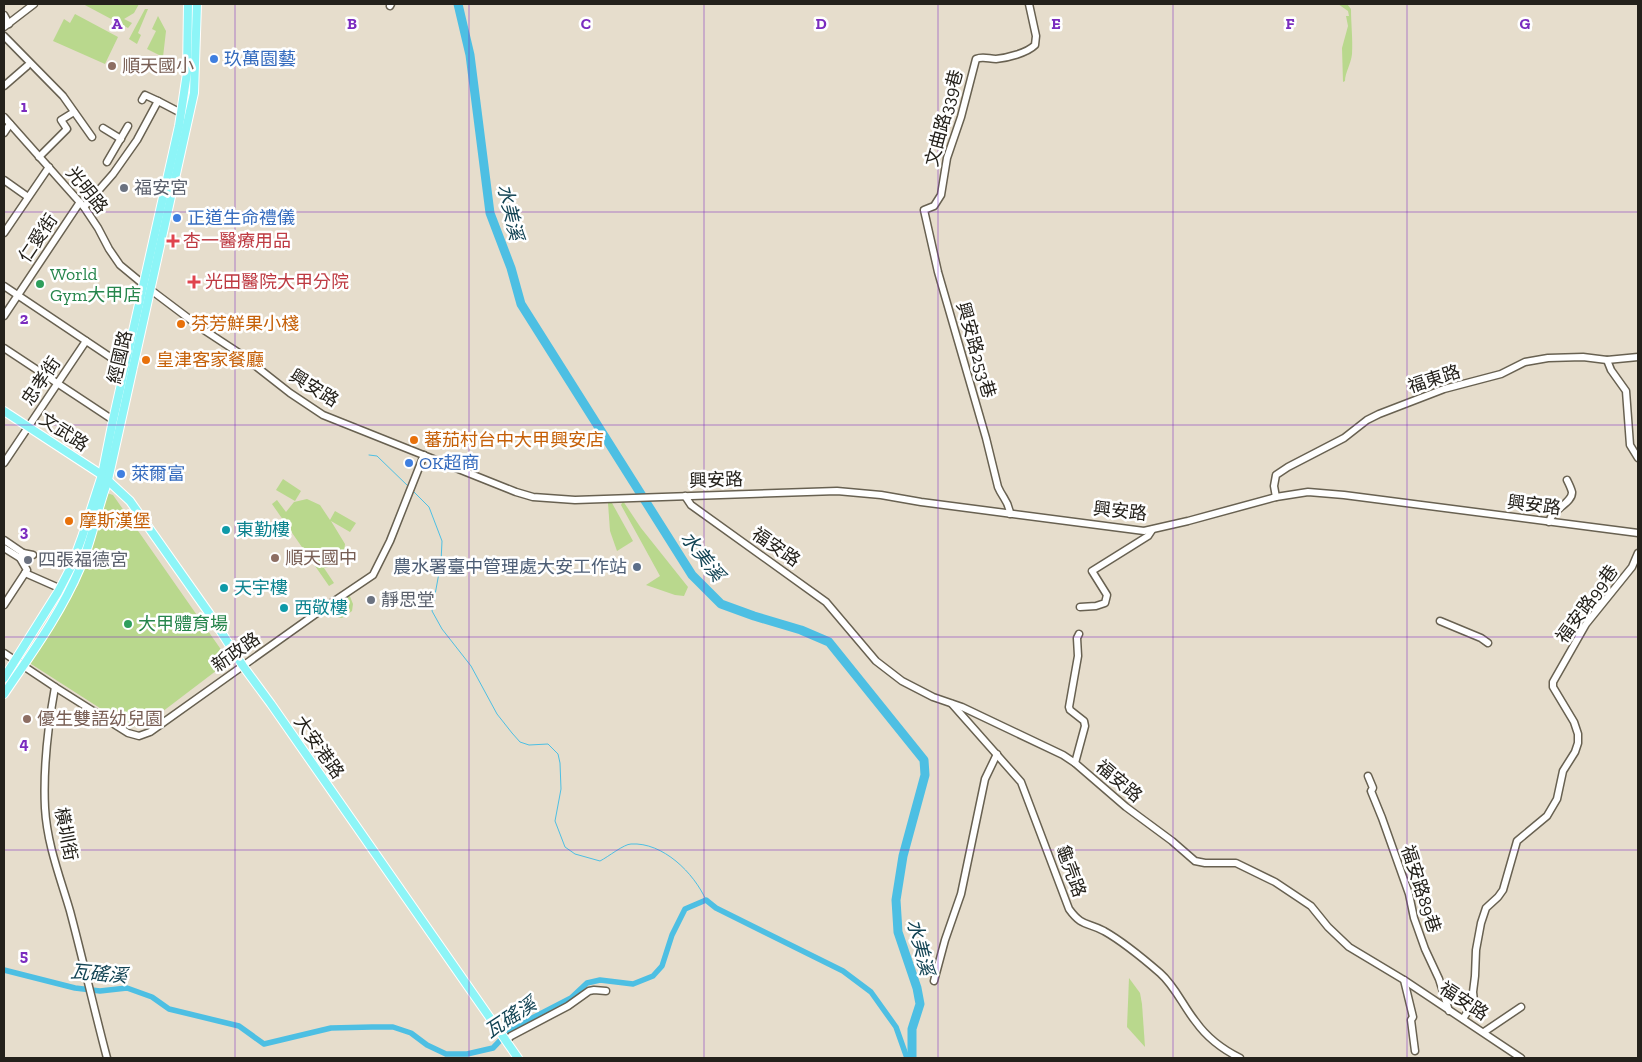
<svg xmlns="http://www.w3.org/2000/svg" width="1642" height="1062" font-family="'Zilla Slab','Noto Sans TC',serif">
  <rect width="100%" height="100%" fill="#e6ddcc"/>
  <!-- green -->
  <g fill="#b9d88d">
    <path d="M83,4H139L134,13L124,19L132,23L128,28Z"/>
    <path d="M1338,4H1347L1351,9C1351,24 1353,40 1352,54C1351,64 1345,73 1345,81L1343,82L1342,48L1348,26L1346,16H1349L1348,11Z"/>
    <path d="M145,9H148L138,33L141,35L137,44L129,39Z"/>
    <path d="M75,14L118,37L105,64L53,41L64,19L70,23Z"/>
    <path d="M158,16L166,31L163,57L147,49L156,31L152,29Z"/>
    <path d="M283,479L301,491L295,501L276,490Z"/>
    <path d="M107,493L113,495L229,661L158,715L147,722L131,728L28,662L78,585L92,549Z"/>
    <path d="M307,499L320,505L330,520L335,511L356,523L350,532L331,521L345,544C344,558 338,566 324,568L334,583L329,586L272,504L277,500L286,512L294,502Z"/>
    <path d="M623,501L641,528L688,587L684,596L675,595L646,585L660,576L621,505Z"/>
    <path d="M608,503H612L633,541L617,551L610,531Z"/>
    <path d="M349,594L353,604L352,611L342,618C334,617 333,613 331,606Z"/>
    <path d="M1129,978L1140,993L1142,1004L1145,1047L1127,1027Z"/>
  </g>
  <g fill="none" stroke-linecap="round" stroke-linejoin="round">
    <!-- stream -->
    <g stroke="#4dbfe3" stroke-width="1">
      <path d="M369,455L377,456L409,487"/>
      <path d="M414,492L429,507L442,541L441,562L432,611L442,629L471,666L497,714L512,733L520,742L529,745L548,744L558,754L560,763L561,789L555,821L565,847L575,854L600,861C608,857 624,844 631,844C663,842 694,873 706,900"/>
    </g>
    <!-- canal -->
    <path stroke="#4dbfe3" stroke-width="5.5" d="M4,970L75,988L100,991L127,988L152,997L169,1009L239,1026L264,1044L331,1028L372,1027H393L411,1033L427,1045L446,1054H467L493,1048L511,1029L571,998L587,983L600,980L633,984L653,976L662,966L672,935L685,909L706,900L716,908L843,971L871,992L896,1027L907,1058"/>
    <!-- river -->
    <path stroke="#4dbfe3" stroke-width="9" d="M458,4L470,55L490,213L511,268L521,304L692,575L721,604L754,616L801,630L829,642L924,760L925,775L903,856L896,900L898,932L917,988L920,1004L912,1029V1058"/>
    <defs>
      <g id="minor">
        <path d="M390,6L391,4"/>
        <path d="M4,15L9,24"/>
        <path d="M4,27L34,4"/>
        <path d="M4,36L63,96L92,137"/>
        <path d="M4,86L27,66"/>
        <path d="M142,100L145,95L158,101"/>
        <path d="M4,117L84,207L98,228L109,249L120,265L143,284L204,330L239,353L290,393L323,415L516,492L533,497L575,500L837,491L881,495L921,502L1144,531L1188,521L1276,497L1308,492L1344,495L1638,533"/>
        <path d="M103,128L121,139"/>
        <path d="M4,133L10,124"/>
        <path d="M39,157L67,129L61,120L74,112"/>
        <path d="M107,162L128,126"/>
        <path d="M4,180L28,197"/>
        <path d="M84,207L113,174L137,140L158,101L181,113"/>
        <path d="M4,233L49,167"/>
        <path d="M4,286L125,367L133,368"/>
        <path d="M4,316L80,202"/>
        <path d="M4,348L113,420"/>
        <path d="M1607,360L1611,370L1626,391L1630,445L1638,458"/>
        <path d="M4,463L86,341"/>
        <path d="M685,496L691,505L826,602L876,661L902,681L933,697L962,707L1063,755L1075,763L1126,807L1172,841L1195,861L1205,863H1236L1275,882L1311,906L1328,927L1349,947L1404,980L1521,1058"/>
        <path d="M1276,497L1274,486L1276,475L1288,467L1344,438L1367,420L1379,414L1444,389L1501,374L1525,362L1548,358L1583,357L1607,360L1638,357"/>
        <path d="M1010,514C1009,501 1003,499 998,487L986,438L938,272L924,210L934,206L941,195L947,158L961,117L976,59C983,56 989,59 996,59C1007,58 1027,53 1035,45L1036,36L1029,4"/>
        <path d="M1549,522C1552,509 1573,503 1572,492C1571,488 1569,484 1567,480"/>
        <path d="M4,540L23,553"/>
        <path d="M4,548L20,558"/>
        <path d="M25,573L59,588"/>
        <path d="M4,605L27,570L20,558L23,553L33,555"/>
        <path d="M1080,607L1096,606L1105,603L1107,595L1092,571L1148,536L1152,530"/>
        <path d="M1440,621L1481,638L1488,643"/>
        <path d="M4,653L55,687L128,733L139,736L150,732L324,608L373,575L390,541L424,455"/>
        <path d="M55,687C48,726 43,768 45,808C47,844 60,877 70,911C83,960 94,1009 107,1058"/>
        <path d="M952,704L1021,782L1069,909C1082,927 1087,922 1104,931C1120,940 1145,960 1160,973C1175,986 1183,1006 1196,1022C1208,1039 1222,1049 1240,1058"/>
        <path d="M1075,763L1085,726L1084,721L1070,710L1069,707L1078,656L1077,638L1079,634"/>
        <path d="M1368,776L1373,788L1371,791L1382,818L1409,894L1414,918L1425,949L1439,979L1449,1011"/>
        <path d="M1404,980L1413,1017L1411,1020L1415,1051"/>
        <path d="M934,981L945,940L961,894L985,779L997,754"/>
        <path d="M1463,1019L1474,1001L1473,992L1475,976L1476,950L1481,923L1486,908L1498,897L1503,890L1517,841L1547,816L1557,799L1563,771L1575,752L1578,743V734L1574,722L1553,687V682L1586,624L1632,567L1638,553"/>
        <path d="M1484,1032L1521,1007"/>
        <path d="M506,1041L511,1036L568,1006L589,991L594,990L606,991"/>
      </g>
      <g id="major">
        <path d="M4,411L102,475L130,501L209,613L243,666L271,704L518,1058"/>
        <path d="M4,678L58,592L71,567L82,537L102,475L113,420L179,126L187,73L188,4"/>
        <path d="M4,694C31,654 61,613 80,568C92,540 97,509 108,480L194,93L197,4"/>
      </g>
    </defs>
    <!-- minor casing -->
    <use href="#minor" stroke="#686151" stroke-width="9"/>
    <!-- major casing -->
    <use href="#major" stroke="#fff" stroke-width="10"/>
    <!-- minor -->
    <use href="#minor" stroke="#fff" stroke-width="6"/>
    <!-- major -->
    <use href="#major" stroke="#8df5f7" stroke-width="8"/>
  </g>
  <!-- grid -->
  <path fill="none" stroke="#7b2cbf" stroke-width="1" stroke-opacity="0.55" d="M235,4V1058M469,4V1058M704,4V1058M938,4V1058M1173,4V1058M1407,4V1058M4,212H1638M4,425H1638M4,637H1638M4,850H1638"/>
  <!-- markers -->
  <g fill="#3f7fe0" stroke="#fff" stroke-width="2">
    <circle cx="214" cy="59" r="5"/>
    <circle cx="177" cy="218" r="5"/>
    <circle cx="409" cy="463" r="5"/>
    <circle cx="121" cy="474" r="5"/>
  </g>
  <g fill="#8d6e63" stroke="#fff" stroke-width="2">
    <circle cx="112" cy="66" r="5"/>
    <circle cx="275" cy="558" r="5"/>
    <circle cx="27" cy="719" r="5"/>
  </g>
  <g fill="#6b7280" stroke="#fff" stroke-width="2">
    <circle cx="124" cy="188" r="5"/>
    <circle cx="28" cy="560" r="5"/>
    <circle cx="371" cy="600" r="5"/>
  </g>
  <g fill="#e0444e" stroke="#fff" stroke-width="2">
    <path d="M170.5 233.5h5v5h5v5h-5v5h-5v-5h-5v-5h5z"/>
    <path d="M191.5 274.5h5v5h5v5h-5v5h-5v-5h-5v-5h5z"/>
  </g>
  <g fill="#2e9e5b" stroke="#fff" stroke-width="2">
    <circle cx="40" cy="284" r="5"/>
    <circle cx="128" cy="624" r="5"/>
  </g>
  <g fill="#e8710a" stroke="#fff" stroke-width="2">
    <circle cx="181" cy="324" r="5"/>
    <circle cx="146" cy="360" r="5"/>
    <circle cx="414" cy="440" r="5"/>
    <circle cx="69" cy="521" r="5"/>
  </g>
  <g fill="#0f9aa8" stroke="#fff" stroke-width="2">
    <circle cx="226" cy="530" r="5"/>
    <circle cx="224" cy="588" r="5"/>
    <circle cx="284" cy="608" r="5"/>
  </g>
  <circle fill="#5c6f8a" stroke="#fff" stroke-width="2" cx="637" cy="567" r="5"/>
  <g text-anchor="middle" stroke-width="5" stroke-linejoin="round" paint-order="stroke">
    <!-- shop labels -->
    <g font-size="18" fill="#366cbe" stroke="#fff" text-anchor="start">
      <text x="224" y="65">玖萬園藝</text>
      <text x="187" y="224">正道生命禮儀</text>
      <text x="419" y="469">OK超商</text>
      <text x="131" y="480">萊爾富</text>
    </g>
    <!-- education labels -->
    <g font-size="18" fill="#785e54" stroke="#fff" text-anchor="start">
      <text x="122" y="72">順天國小</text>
      <text x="285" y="564">順天國中</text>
      <text x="37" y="725">優生雙語幼兒園</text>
    </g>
    <!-- street labels -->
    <g font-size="18" fill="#24211b" stroke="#fff">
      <text transform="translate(944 118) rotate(-75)" y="6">文曲路339巷</text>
      <text transform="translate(87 190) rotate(51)" y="6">光明路</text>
      <text transform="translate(38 238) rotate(-56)" y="6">仁愛街</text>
      <text transform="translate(976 350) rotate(74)" y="6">興安路253巷</text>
      <text transform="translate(120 357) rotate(-77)" y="6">經國路</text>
      <text transform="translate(1434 379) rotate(-18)" y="6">福東路</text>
      <text transform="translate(41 381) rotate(-56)" y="6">忠孝街</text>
      <text transform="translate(314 388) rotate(32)" y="6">興安路</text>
      <text transform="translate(64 432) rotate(33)" y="6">文武路</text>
      <text transform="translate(716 480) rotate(-2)" y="6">興安路</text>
      <text transform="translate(1534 505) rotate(7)" y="6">興安路</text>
      <text transform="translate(1120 511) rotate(6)" y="6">興安路</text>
      <text transform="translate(776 547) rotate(35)" y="6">福安路</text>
      <text transform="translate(1587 604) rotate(-54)" y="6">福安路99巷</text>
      <text transform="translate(236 652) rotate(-35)" y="6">新政路</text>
      <text transform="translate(319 747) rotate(55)" y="6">大安港路</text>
      <text transform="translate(1119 781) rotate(40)" y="6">福安路</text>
      <text transform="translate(66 834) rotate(79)" y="6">橫圳街</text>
      <text transform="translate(1071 871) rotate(70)" y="6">龜壳路</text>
      <text transform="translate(1421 889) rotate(72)" y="6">福安路89巷</text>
      <text transform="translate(1464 1001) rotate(33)" y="6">福安路</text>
    </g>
    <!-- worship labels -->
    <g font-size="18" fill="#5b616d" stroke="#fff" text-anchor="start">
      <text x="134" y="194">福安宮</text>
      <text x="38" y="566">四張福德宮</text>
      <text x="381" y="606">靜思堂</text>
    </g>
    <!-- health labels -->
    <g font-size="18" fill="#be3a42" stroke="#fff" text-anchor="start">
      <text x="183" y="247">杏一醫療用品</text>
      <text x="205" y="288">光田醫院大甲分院</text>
    </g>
    <!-- leisure labels -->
    <g font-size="18" fill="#27864d" stroke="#fff" text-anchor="start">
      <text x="50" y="280">World<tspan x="50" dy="21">Gym大甲店</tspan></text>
      <text x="138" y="630">大甲體育場</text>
    </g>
    <!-- food labels -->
    <g font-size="18" fill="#c56008" stroke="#fff" text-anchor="start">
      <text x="191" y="330">芬芳鮮果小棧</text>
      <text x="156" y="366">皇津客家餐廳</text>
      <text x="424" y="446">蕃茄村台中大甲興安店</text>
      <text x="79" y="527">摩斯漢堡</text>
    </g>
    <!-- culture labels -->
    <g font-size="18" fill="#0d838f" stroke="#fff" text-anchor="start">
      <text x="236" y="536">東勤樓</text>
      <text x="234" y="594">天宇樓</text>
      <text x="294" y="614">西敬樓</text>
    </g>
    <!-- service labels -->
    <g font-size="18" fill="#4e5e75" stroke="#fff" text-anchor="end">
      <text x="627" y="573">農水署臺中管理處大安工作站</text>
    </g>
    <!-- water labels -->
    <g font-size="19" font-style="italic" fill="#124353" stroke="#fff">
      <text transform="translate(511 212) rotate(77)" y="7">水美溪</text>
      <text transform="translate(703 556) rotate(52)" y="7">水美溪</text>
      <text transform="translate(921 947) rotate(76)" y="7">水美溪</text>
      <text transform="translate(99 973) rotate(5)" y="7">瓦磘溪</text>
      <text transform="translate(510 1017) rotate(-33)" y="7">瓦磘溪</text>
    </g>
  </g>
  <g font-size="16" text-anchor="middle" font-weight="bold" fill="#7b2cbf" stroke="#fff" stroke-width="5" stroke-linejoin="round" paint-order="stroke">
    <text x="117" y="29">A</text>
    <text x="352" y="29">B</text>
    <text x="586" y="29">C</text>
    <text x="821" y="29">D</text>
    <text x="1056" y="29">E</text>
    <text x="1290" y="29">F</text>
    <text x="1525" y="29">G</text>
    <text x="24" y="112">1</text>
    <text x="24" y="324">2</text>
    <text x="24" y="537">3</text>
    <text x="24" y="749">4</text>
    <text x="24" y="961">5</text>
  </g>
  <!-- border -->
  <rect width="1642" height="1062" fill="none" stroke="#24211b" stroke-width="10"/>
</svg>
